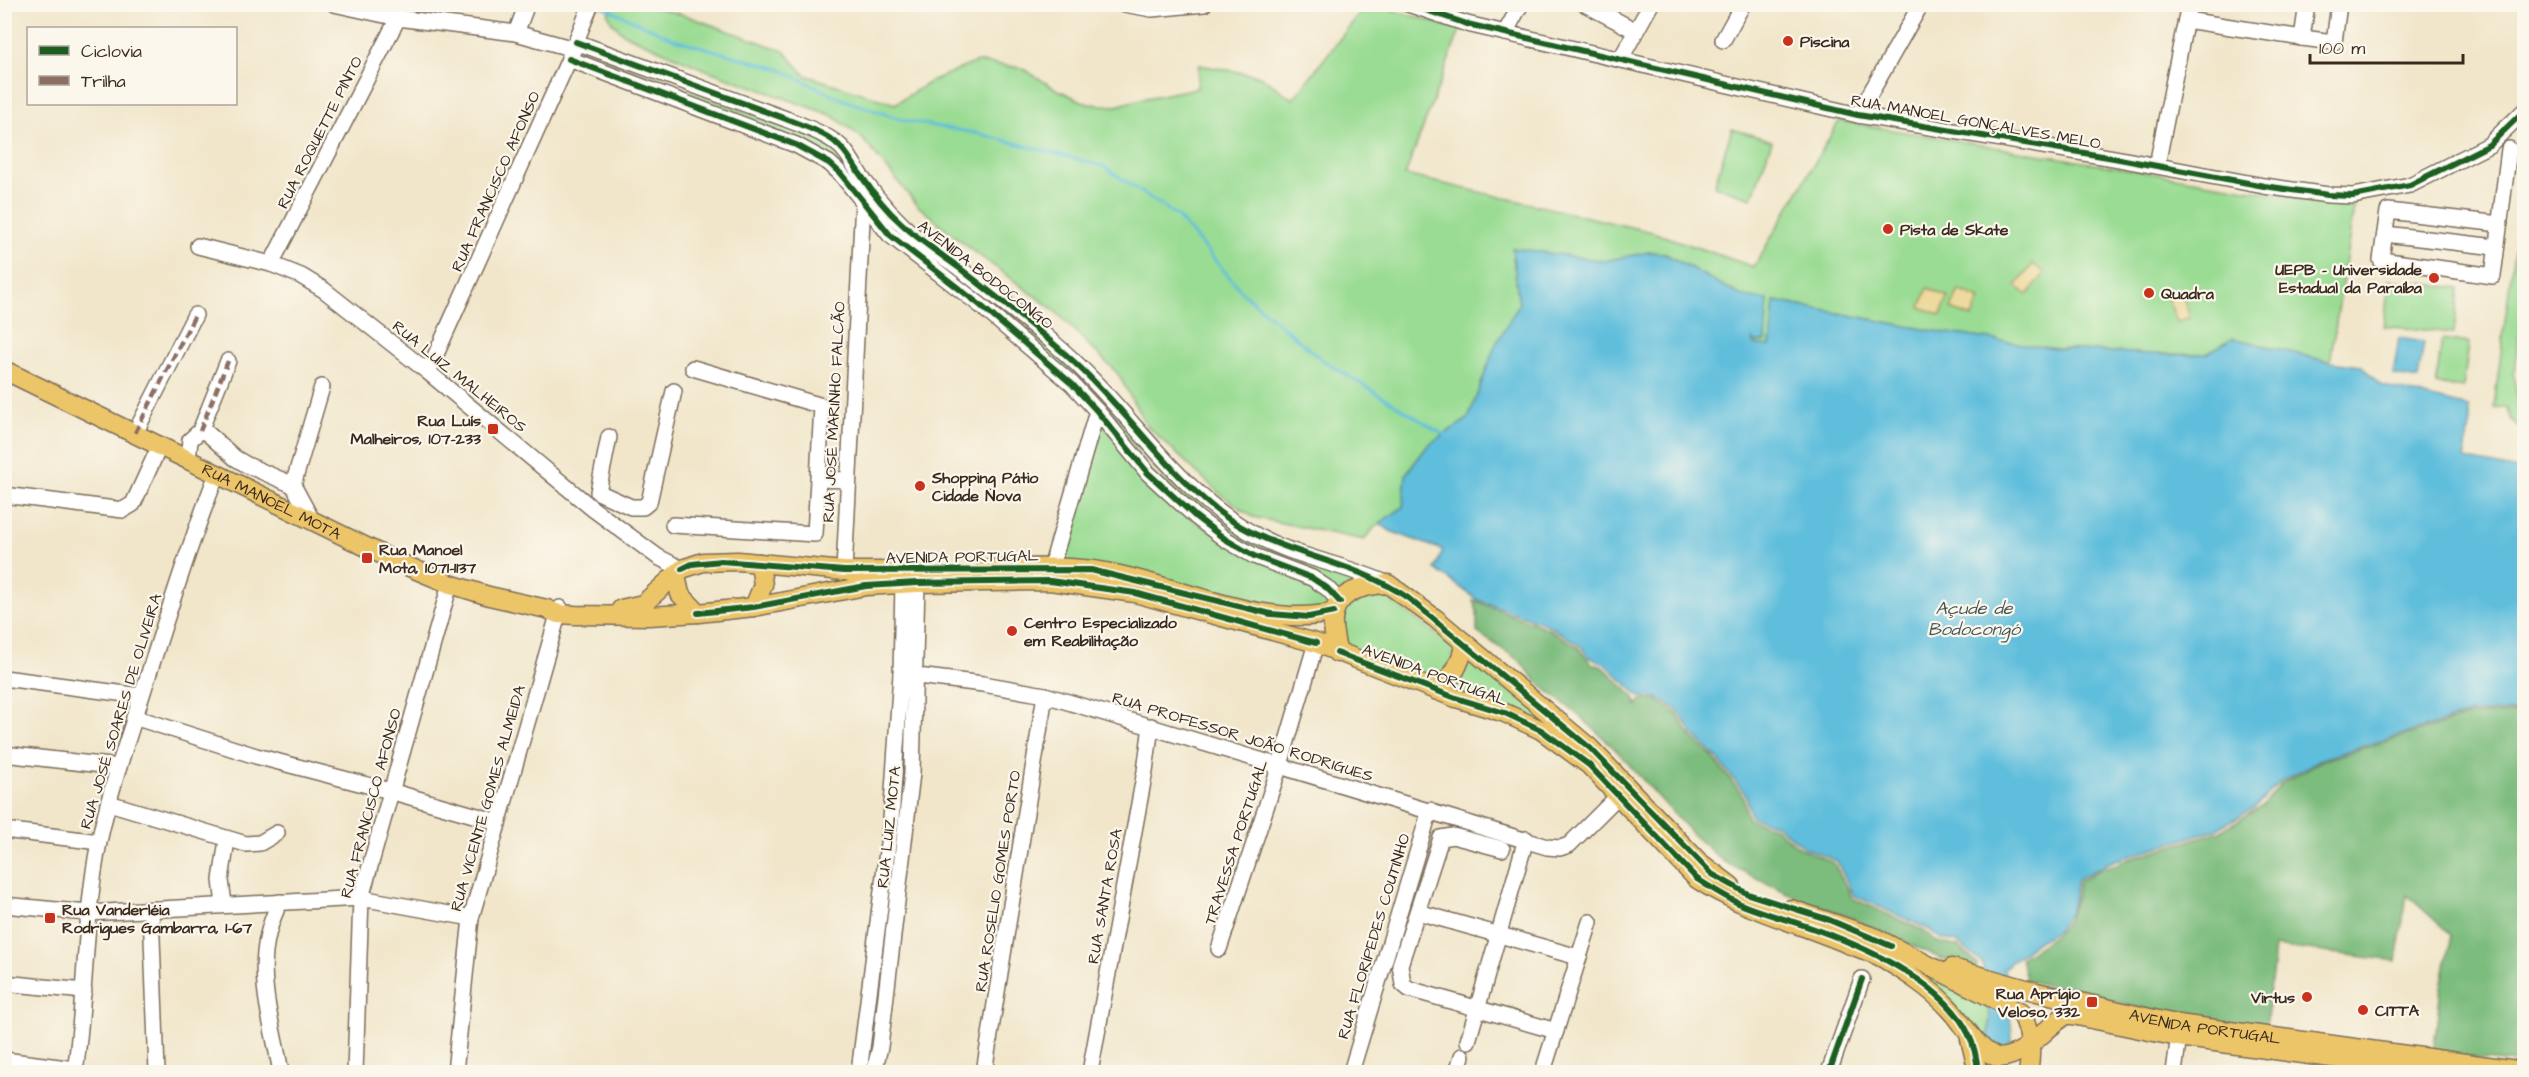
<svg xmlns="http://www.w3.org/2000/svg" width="2529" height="1077" font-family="'Architects Daughter',sans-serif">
  <rect width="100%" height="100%" fill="#fbf7ec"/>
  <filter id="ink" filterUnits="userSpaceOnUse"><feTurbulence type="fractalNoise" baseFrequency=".0167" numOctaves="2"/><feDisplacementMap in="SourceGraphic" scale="12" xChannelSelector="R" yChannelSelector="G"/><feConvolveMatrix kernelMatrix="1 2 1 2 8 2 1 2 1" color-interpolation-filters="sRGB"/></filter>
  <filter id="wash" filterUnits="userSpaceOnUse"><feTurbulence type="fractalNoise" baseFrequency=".008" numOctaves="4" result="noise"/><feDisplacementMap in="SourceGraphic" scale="24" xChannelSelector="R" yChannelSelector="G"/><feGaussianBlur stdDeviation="1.35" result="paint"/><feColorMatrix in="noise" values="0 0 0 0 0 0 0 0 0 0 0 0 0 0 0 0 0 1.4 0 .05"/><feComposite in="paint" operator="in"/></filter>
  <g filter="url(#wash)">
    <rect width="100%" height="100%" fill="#f1e6ca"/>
    <!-- green -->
    <g fill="#9adc93" stroke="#6a8358" stroke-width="1.5">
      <path d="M641,4L684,15L784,51L805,75L895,104L933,80L977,62L1022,68L1054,88L1088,104L1116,106L1141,99L1197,88L1199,65L1260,76L1293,99L1366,5H1376L1460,30L1405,175L1652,232L1754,267L1839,121L2354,207L2330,362L2233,338L2206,354H2152L2056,349L1928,330L1774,301L1770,346L1753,344V339L1765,342L1740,295L1664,253L1649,252L1604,261L1512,248L1519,304L1495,346L1468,419L1429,444L1406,474L1403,507L1375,527L1364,540L1253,517L1219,493L1146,425L1118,374L1054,310L972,250L918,206L861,137L831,115L701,68L624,34L611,21L608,13L615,5Z"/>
      <path d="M580,49L830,144L877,204L1076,369L1215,515L1363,580L1338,594L1258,553L1185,502L1088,396L892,233L837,164L576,58Z"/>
      <path d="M1732,129L1772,141L1752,198L1714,186Z"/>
      <path d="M2520,204H2524V297L2514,373L2517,397L2524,412V434L2511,419L2506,408L2494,407Z"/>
      <path d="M2389,280L2459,288L2454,333L2384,326Z"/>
      <path d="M2442,339L2469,343L2463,388L2436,384Z"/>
      <path d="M1098,419L1199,524L1311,580L1335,602L1321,613H1292L1055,563Z"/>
      <path d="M1378,591L1456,649L1441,680L1430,682L1342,647L1340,612L1348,599Z"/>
      <path d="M1466,649L1523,695L1720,883L1761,902L1812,917L1988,1000L1990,1017L1987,1045L1938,991L1717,888L1591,761L1443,688Z"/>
    </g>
    <!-- forest -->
    <g fill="#7bbc7d" stroke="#5b734e" stroke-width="1.5">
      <path d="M1473,600L1547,628L1578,647L1592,664L1603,667L1633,696L1637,705L1641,700H1657L1676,713L1689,734L1713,757L1743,796L1748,819L1775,828L1800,848L1834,863L1852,898L1924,931L1937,942L1959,947L1977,964V970L1942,959L1840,913L1799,899L1724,862L1692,834L1615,749L1583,719L1538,683L1520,661L1477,632V611Z"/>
      <path d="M2524,712V1064L2433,1055L2441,987L2451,935L2407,895L2396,961L2275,946L2266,1027L2193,1021L2026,980L2021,958C2061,932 2070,931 2079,881C2088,876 2097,870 2107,867C2114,864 2120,864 2126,860L2221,831L2262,806L2281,784L2321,761L2470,716Z"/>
    </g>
    <!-- sand -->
    <g fill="#eeda9e" stroke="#94825e" stroke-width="1.5">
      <path d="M2033,264L2045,273L2028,295L2016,286Z"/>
      <path d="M1928,288L1948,297L1941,315L1920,307Z"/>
      <path d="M1959,290L1980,299L1972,317L1951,309Z"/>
      <path d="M2181,291L2190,317L2177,322L2167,296Z"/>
    </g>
    <!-- water -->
    <g fill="#5ebedc" stroke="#4c747d" stroke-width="1.5">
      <path d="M1512,248L1604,261L1649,252L1663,253L1740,295L1768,300L1765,342H1755L1753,339V344L1770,346L1774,301L1928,330L2056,349L2169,355L2206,354L2233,338L2330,362L2362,366L2380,385L2469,407L2471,422L2464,459L2524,471V710L2470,714L2321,759L2280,782L2254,808L2217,829L2113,861L2077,879L2071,910L2057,931L2035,943L2004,968L2012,1033L2005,1072H1984L1990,1017L1982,963L1957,942L1942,939L1928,929L1853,895L1837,861L1804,847L1776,825L1751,817L1746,795L1717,758L1693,734L1677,710L1658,698L1640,697L1605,664L1589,657L1580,645L1546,624L1478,600L1435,569L1443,550L1390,531L1380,523L1403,507L1406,474L1429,444L1468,419L1495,346L1519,304Z"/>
      <path d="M2399,338L2424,342L2418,379L2393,375Z"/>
    </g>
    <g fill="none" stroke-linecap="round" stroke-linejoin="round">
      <!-- stream -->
      <path stroke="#5ebedc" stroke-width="3" d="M597,4L674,39L779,69L841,99L906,121L980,134L1103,166L1177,216L1244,294L1321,359L1446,436"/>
    </g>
  </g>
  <g filter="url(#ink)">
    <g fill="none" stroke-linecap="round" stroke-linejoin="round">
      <defs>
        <g id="minor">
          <path d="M334,4L398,18L516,33L574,49"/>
          <path d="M1124,4L1152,9L1204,4"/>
          <path d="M1408,4L1467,24L1858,115L2114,158L2264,186L2328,195L2353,196L2410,185L2489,145L2524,111"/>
          <path d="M1585,4L1636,31"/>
          <path d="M2186,20L2302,38L2307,4"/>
          <path d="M516,33L527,4"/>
          <path d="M1505,33L1521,4"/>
          <path d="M2302,38L2334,42L2339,4"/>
          <path d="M1723,40L1743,4"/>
          <path d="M576,42L786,119C803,126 820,131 835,142C848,151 854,166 862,178C878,200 896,221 917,238C930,249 944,257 958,267C998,298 1040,329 1077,364C1133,418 1177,487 1245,529C1288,556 1341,563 1388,584"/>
          <path d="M569,59L796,145L829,163L840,173L890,235L980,305L1072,384L1097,411L1148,473L1196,517L1225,539L1254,556L1312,578L1327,588L1340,602"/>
          <path d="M1620,60L1651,4"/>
          <path d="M1858,115L1921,4"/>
          <path d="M2157,165L2189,4"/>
          <path d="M2500,224L2388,211L2381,260L2493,276L2509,149"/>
          <path d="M2385,234L2496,247"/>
          <path d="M198,246L271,264L301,276L324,290L428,372L593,509L658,557L682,569"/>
          <path d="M271,264L398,18"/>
          <path d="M428,372L569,59L591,4"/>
          <path d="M200,431L228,361"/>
          <path d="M135,433L195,315"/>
          <path d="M609,437L598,492L631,507H643L649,502L674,391"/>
          <path d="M188,460L190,440L200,431L206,432L235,458L247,465L293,485L313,522"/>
          <path d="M818,479L848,480"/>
          <path d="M293,485L322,387"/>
          <path d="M4,495L123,510L133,504L160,445"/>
          <path d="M673,525L815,534L822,406L693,368"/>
          <path d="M1051,568L1097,411"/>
          <path d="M844,571L863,201"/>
          <path d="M901,674L983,684L1045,695L1547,847L1560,848L1569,845L1617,797"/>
          <path d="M4,678L141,696"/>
          <path d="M134,717L256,756L390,791L498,822"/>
          <path d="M4,754L119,767"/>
          <path d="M109,803L246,844L260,843L277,833"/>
          <path d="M4,830L99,842"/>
          <path d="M1502,849L1453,836L1441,838L1400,965L1403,984L1409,989L1556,1031"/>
          <path d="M280,902C250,960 270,1012 281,1072"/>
          <path d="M4,905L88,913L361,898L471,918"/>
          <path d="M224,905L221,880L227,840"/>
          <path d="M151,911L157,1072"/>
          <path d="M1418,912L1578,957"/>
          <path d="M1219,949L1280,765L1316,643"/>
          <path d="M4,983L84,991"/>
          <path d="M1468,1041L1526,839"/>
          <path d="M4,1060L75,1069"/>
          <path d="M1545,1065L1590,922"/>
          <path d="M75,1072C86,996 84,918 99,842C109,793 126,745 141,698C165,623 188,548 217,474"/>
          <path d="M355,1072L361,898L450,584"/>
          <path d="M455,1072L471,918L560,608"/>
          <path d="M859,1072L891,820L901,674L903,584"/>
          <path d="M874,1072L880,1047L912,773L917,583"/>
          <path d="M984,1072L1045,695"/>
          <path d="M1090,1072L1145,771L1151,726"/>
          <path d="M1351,1072L1430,810"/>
          <path d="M1457,1072L1462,1056"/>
          <path d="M1829,1072L1862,979"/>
          <path d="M2174,1072L2180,1028"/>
        </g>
        <g id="major">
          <path id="s1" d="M4,370L395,561L450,584L489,596L547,609L558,614L575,615L649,616L698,613L754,607L866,586L917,583L1050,581L1135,593L1316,643L1456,698L1505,713L1541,730L1589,765L1697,879C1744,910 1797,922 1848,944C1861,949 1875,953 1886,960C1908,974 1930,988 1948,1007C1965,1024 1975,1049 1999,1058C2029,1055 2043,1028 2068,1014L2178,1037L2434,1072"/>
          <path d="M986,569C1026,568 1067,565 1106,572C1174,584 1266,630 1334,612"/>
          <path d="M676,575L680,594L698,613"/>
          <path d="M754,607L763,585L760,563"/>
          <path d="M621,609L643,604L682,569L703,562L738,561L844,571H917"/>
          <path d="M1337,653C1336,642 1332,630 1333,619C1335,591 1365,585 1388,584L1436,619L1590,748L1699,862L1731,886"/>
          <path d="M1435,690C1454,678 1460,664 1465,643"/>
          <path d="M1791,909L1874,937L2021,1013C2031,1031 2032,1052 2028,1072"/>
          <path id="s2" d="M1952,968L2037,992L2171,1023L2524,1071"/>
          <path d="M1970,1039L1978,1072"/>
        </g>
      </defs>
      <!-- minor casing -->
      <use href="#minor" stroke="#7b6c5a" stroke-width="18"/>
      <!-- major casing -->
      <use href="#major" stroke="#7b6c5a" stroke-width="21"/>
      <!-- minor -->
      <use href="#minor" stroke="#fff" stroke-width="15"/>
      <!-- major -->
      <use href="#major" stroke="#edc569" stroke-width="18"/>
      <!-- quiet -->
      <g stroke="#8d6e63" stroke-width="4.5" stroke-dasharray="9 4.5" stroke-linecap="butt">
        <path d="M200,431L228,361"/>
        <path d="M135,433L195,315"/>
      </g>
      <defs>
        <g id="cycleway">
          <path d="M1408,4L1467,24L1858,115L2114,158L2264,186L2328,195L2353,196L2410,185L2489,145L2524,111"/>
          <path d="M576,42L786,119C803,126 821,131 835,142C847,151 852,163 860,174C872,192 885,209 901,223C919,240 939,253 958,267C998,298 1037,328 1074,362C1126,409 1164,469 1219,512C1276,556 1351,558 1408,598L1590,748L1712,874L1748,894L1827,919L1891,946"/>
          <path d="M569,59L796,145L829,163L840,173L890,235L980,305L1072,384L1097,411L1148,473L1196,517L1225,539L1254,556L1312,578L1327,588L1340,602"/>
          <path d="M682,569L692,564L721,561L844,571L1091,570L1271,614L1309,617L1334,612"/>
          <path d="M698,613L754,607L866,586L917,583L1050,581L1135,593L1316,643"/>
          <path d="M1337,653L1456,698L1505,713L1541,730L1589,765L1697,879C1713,889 1728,899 1745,906C1765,914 1786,919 1806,926C1859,944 1942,980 1968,1033C1974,1045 1977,1059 1978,1072"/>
          <path d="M1829,1072L1862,979"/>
        </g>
      </defs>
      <!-- cycleway casing -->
      <use href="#cycleway" stroke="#fbf7ec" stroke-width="10"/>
      <!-- cycleway -->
      <use href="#cycleway" stroke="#1b5e20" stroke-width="6"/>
    </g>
  </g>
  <!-- markers -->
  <g fill="#c8321e" stroke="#fbf7ec" stroke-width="2">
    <circle cx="1788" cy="41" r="6"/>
    <circle cx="1888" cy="229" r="6"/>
    <circle cx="2434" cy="278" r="6"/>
    <circle cx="2149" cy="293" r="6"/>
    <rect x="487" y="423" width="12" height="12" rx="3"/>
    <circle cx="920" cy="486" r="6"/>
    <rect x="361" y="552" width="12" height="12" rx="3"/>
    <circle cx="1012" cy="631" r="6"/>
    <rect x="44" y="912" width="12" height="12" rx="3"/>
    <circle cx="2307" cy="997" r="6"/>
    <rect x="2086" y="996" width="12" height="12" rx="3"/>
    <circle cx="2363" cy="1010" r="6"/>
  </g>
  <g text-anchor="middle" stroke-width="4.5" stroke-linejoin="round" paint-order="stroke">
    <!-- poi labels -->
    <g font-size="16" font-weight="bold" fill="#3b2a1e" stroke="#fbf7ec" text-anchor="start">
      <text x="1800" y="47">Piscina</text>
      <text x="1900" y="235">Pista de Skate</text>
      <text x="2422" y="275" text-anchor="end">UEPB - Universidade<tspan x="2422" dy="18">Estadual da Paraíba</tspan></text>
      <text x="2161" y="299">Quadra</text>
      <text x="481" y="426" text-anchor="end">Rua Luís<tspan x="481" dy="18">Malheiros, 107-233</tspan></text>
      <text x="932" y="483">Shopping Pátio<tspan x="932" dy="18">Cidade Nova</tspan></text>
      <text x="379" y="555">Rua Manoel<tspan x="379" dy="18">Mota, 1071-1137</tspan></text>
      <text x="1024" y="628">Centro Especializado<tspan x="1024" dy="18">em Reabilitação</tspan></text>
      <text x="62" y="915">Rua Vanderléia<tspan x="62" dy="18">Rodrigues Gambarra, 1-67</tspan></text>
      <text x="2080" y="999" text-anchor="end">Rua Aprígio<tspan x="2080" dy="18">Veloso, 332</tspan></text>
      <text x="2295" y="1003" text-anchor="end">Virtus</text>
      <text x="2375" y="1016">CITTA</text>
    </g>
    <!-- street labels -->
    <g font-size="16" fill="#3b2a1e" stroke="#fbf7ec">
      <text transform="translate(1976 121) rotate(10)" y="6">RUA MANOEL GONÇALVES MELO</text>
      <text transform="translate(319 132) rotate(-63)" y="6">RUA ROQUETTE PINTO</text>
      <text transform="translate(495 181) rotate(-66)" y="6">RUA FRANCISCO AFONSO</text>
      <text transform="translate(986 274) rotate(38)" y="6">AVENIDA BODOCONGO</text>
      <text transform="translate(460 376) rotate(39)" y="6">RUA LUIZ MALHEIROS</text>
      <text transform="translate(833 412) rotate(-87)" y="6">RUA JOSÉ MARINHO FALCÃO</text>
      <text dy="6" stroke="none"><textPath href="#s1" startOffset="298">RUA MANOEL MOTA</textPath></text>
      <text transform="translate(962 556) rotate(-1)" y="6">AVENIDA PORTUGAL</text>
      <text transform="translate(1435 674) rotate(20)" y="6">AVENIDA PORTUGAL</text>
      <text transform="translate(120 711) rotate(-73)" y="6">RUA JOSÉ SOARES DE OLIVEIRA</text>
      <text transform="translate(1243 736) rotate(17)" y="6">RUA PROFESSOR JOÃO RODRIGUES</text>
      <text transform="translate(487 798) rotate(-74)" y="6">RUA VICENTE GOMES ALMEIDA</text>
      <text transform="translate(370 803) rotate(-75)" y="6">RUA FRANCISCO AFONSO</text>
      <text transform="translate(888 827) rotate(-84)" y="6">RUA LUIZ MOTA</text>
      <text transform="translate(1235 842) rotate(-72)" y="6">TRAVESSA PORTUGAL</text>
      <text transform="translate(997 881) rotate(-81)" y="6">RUA ROSELIO GOMES PORTO</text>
      <text transform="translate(1104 896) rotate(-80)" y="6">RUA SANTA ROSA</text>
      <text transform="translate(1373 936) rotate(-73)" y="6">RUA FLORÍPEDES COUTINHO</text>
      <text dy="6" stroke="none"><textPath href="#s2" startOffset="260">AVENIDA PORTUGAL</textPath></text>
    </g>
    <!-- water labels -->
    <g font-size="18" font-style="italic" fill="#465657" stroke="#fbf7ec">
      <text x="1974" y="614">Açude de<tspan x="1974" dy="21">Bodocongó</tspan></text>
    </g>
  </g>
  <!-- margin -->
  <rect width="2529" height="1077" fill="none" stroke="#fbf7ec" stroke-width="24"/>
  <!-- legend -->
  <rect x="27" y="27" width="210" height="78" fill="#fbf7ec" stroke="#aea59a" stroke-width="1.5"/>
  <rect x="39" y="46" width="30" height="9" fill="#1b5e20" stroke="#aea59a" stroke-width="1.5"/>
  <text x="81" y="57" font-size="18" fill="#3b2a1e">Ciclovia</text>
  <rect x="39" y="76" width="30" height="9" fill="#8d6e63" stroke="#aea59a" stroke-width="1.5"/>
  <text x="81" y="87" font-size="18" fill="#3b2a1e">Trilha</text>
  <!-- scale -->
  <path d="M2310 54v9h153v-9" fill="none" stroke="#3b2a1e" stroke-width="3"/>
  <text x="2319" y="54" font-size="18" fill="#3b2a1e" stroke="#fbf7ec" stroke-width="4.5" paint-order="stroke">100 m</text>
</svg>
